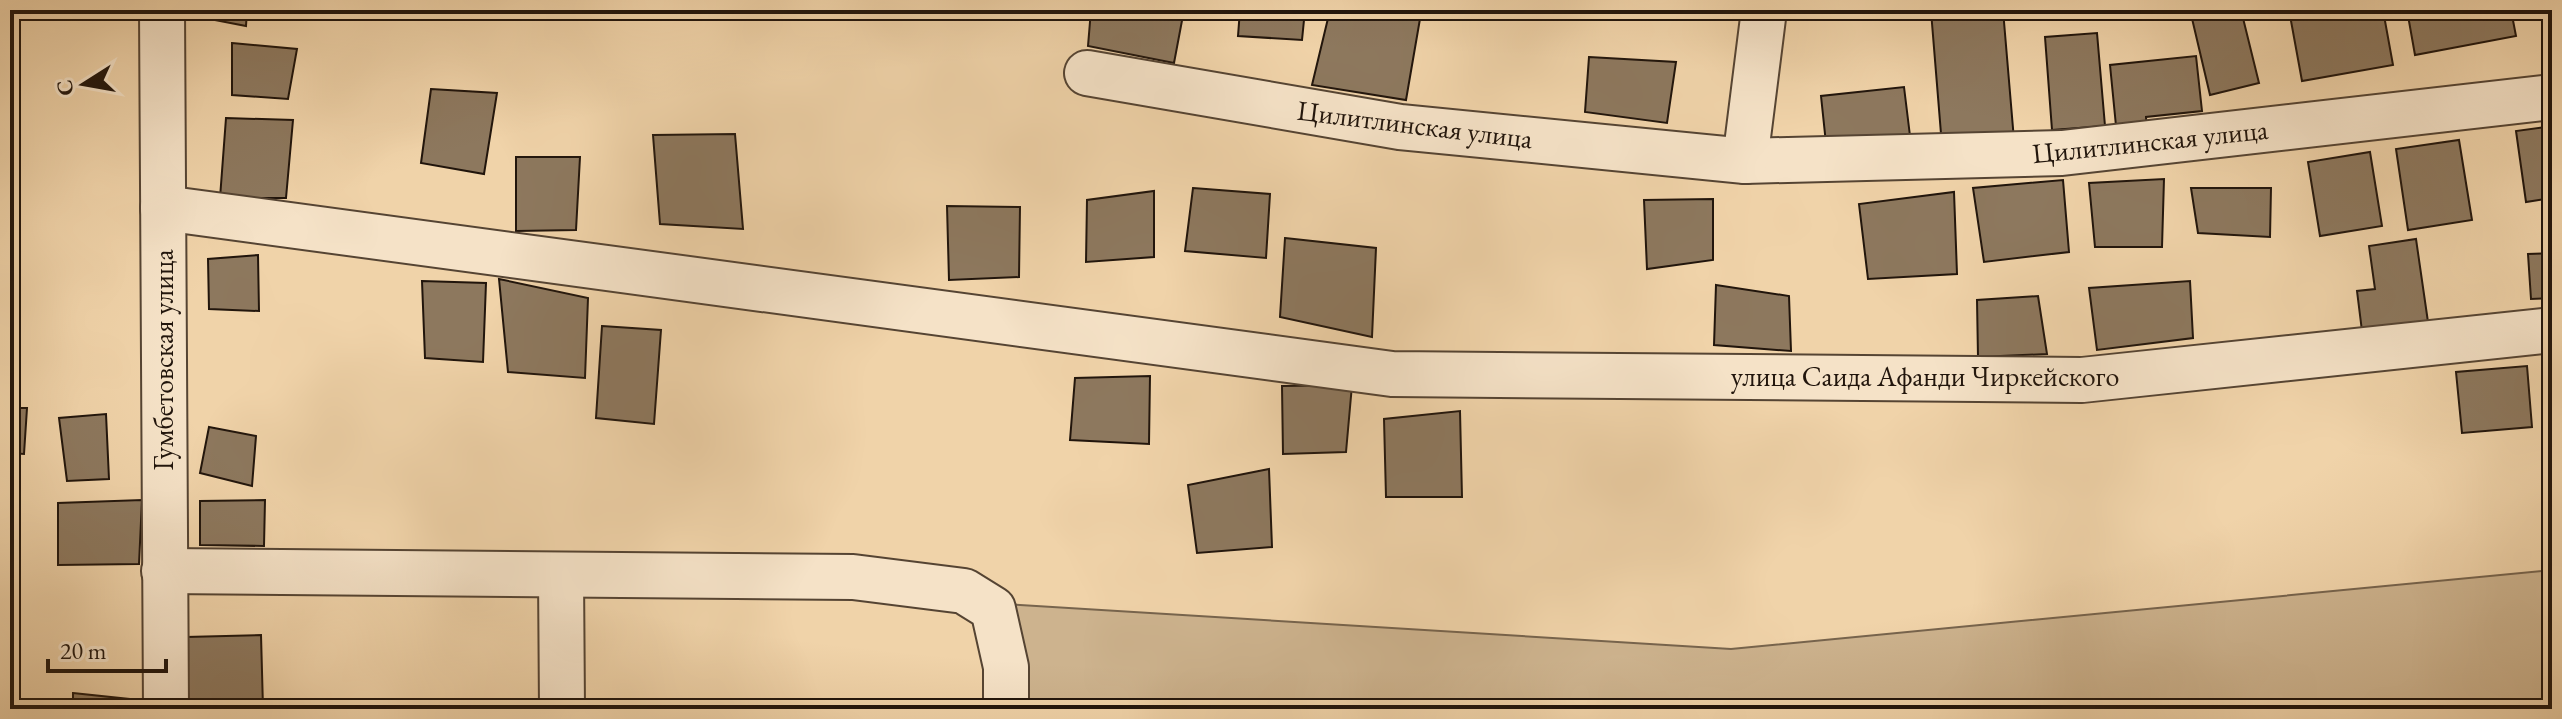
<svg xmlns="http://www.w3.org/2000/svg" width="2562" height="719" font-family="'EB Garamond',serif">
  <rect width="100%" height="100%" fill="#f0d3a9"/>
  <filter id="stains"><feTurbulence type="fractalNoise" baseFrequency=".0025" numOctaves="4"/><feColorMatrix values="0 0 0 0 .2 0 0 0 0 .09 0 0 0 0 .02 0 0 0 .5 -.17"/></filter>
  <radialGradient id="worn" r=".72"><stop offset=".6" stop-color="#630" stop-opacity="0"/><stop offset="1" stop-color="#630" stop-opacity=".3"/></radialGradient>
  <!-- green -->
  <path fill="#cdb38e" stroke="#77644d" stroke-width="2" d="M2552,570V709H999L989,603L1731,649Z"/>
  <!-- building -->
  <g fill="#8d785e" stroke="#21150c" stroke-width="2">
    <path d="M195,10H247L246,26L194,16Z"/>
    <path d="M1091,10H1184L1174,63L1088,46Z"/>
    <path d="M1240,10H1305L1302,40L1238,36Z"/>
    <path d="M1330,10H1403L1421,13L1406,100L1312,85Z"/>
    <path d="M2003,10L2014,140L1942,146L1931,11Z"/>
    <path d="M2190,10H2241L2259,83L2210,95Z"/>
    <path d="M2289,10H2383L2393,65L2302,81Z"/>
    <path d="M2407,10H2511L2516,36L2415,55Z"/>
    <path d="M2097,33L2105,126L2052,130L2045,37Z"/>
    <path d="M232,43L297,49L288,99L232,95Z"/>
    <path d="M2196,56L2202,111L2146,117L2147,133L2117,136L2110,65Z"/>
    <path d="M1589,57L1676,62L1667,123L1585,112Z"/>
    <path d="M1904,87L1911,144L1827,153L1821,96Z"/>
    <path d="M431,89L497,93L484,174L421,163Z"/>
    <path d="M226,118L293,120L286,198H220Z"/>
    <path d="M2552,126V198L2526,202L2516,131Z"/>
    <path d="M735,134L743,229L660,224L653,135Z"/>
    <path d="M2459,140L2472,220L2408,230L2396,149Z"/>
    <path d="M2370,152L2382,226L2320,236L2308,162Z"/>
    <path d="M516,157H580L576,230L516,231Z"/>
    <path d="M2164,179L2162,247H2095L2089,183Z"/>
    <path d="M2063,180L2069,252L1984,262L1973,188Z"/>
    <path d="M1193,188L1270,194L1266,258L1185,251Z"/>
    <path d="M2191,188H2271L2270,237L2198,233Z"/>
    <path d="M1154,191V257L1086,262L1087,200Z"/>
    <path d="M1954,192L1957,274L1868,279L1859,204Z"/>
    <path d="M1713,199V260L1647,269L1644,200Z"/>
    <path d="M947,206L1020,207L1019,277L949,280Z"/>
    <path d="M1285,238L1376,248L1372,337L1280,317Z"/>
    <path d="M2416,239L2428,322L2362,331L2357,291L2375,289L2369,246Z"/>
    <path d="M2552,253V298L2531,299L2528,254Z"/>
    <path d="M258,255L259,311L209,309L208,259Z"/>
    <path d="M499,279L588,298L585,378L508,372Z"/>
    <path d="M422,281L486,283L483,362L425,358Z"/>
    <path d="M2190,281L2193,338L2097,350L2089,288Z"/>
    <path d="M1716,285L1789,296L1791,351L1714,345Z"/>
    <path d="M2038,296L2047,354L1978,357L1977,300Z"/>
    <path d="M602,326L661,330L654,424L596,418Z"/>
    <path d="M2527,366L2532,427L2462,433L2456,372Z"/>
    <path d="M1150,376L1149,444L1070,440L1075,378Z"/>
    <path d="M1352,385L1346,452L1283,454L1282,386Z"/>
    <path d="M10,408H27L24,454L10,453Z"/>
    <path d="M1460,411L1462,497H1386L1384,419Z"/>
    <path d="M106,414L109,479L67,481L59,418Z"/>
    <path d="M209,427L256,436L252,486L200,473Z"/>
    <path d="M1269,469L1272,547L1197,553L1188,485Z"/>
    <path d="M142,500L139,564L58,565V503Z"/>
    <path d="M265,500L264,546L200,545V501Z"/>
    <path d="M261,635L263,708L189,709L186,637Z"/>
    <path d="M73,693L129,699L128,709H73Z"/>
  </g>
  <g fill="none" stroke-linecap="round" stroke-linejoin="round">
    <defs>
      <g id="minor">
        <path d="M162,10L166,709"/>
        <path d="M1087,73L1400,127L1745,161L2062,153L2552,97"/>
        <path d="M1745,161L1764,10"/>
        <path d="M163,208L1392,374L2082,380L2552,330"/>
        <path d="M164,571L853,577L964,591L993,609L1006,667V709"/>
        <path d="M561,575L562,709"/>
      </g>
    </defs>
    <!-- minor casing -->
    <use href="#minor" stroke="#543" stroke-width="48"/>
    <!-- minor -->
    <use href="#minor" stroke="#f5e2c7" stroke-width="44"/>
  </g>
  <g text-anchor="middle" stroke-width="6" stroke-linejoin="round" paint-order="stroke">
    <!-- street labels -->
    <g font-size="28" fill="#21150c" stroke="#f5e2c7">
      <text transform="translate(1415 124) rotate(7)" y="10">Цилитлинская улица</text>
      <text transform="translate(2150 141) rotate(-6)" y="10">Цилитлинская улица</text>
      <text transform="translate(163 360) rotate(-90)" y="10">Гумбетовская улица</text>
      <text x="1925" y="386">улица Саида Афанди Чиркейского</text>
    </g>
  </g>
  <!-- margin -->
  <rect width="2562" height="719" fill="none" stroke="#f0d3a9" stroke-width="40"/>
  <rect x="12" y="12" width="2538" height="695" fill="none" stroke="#21150c" stroke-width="4"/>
  <rect x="20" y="20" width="2522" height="679" fill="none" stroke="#21150c" stroke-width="2"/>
  <!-- north arrow -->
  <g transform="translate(84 84) rotate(259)" stroke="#f5e2c7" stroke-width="6" paint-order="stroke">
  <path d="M0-6L14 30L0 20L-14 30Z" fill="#21150c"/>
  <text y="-12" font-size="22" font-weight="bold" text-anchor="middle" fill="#21150c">С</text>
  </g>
  <!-- scale -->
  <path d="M48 659v12h118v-12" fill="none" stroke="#21150c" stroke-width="4"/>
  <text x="60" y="659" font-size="24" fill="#21150c" stroke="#f5e2c7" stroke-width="6" paint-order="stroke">20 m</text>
  <rect width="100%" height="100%" filter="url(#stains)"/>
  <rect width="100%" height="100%" fill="url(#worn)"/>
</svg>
